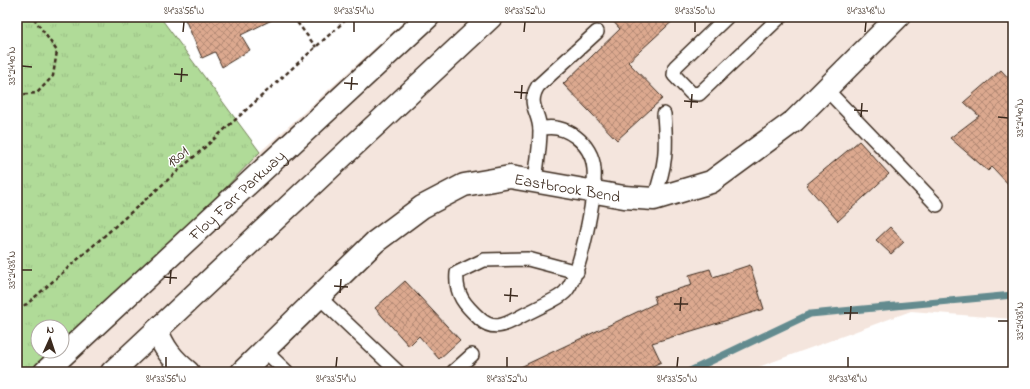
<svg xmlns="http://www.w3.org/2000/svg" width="1030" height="389" font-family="'Indie Flower',sans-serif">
  <defs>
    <pattern id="grass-tufts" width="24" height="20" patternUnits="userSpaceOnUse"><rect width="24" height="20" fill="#b0db98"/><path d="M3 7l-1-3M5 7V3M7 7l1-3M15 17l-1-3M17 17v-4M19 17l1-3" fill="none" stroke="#98bc83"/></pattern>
    <pattern id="building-cross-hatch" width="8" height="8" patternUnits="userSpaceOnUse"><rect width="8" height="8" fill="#dca98f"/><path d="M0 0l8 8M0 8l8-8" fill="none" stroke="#b48a74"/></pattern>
  </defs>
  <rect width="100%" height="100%" fill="#fff"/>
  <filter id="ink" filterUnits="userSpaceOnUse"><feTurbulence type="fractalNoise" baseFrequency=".025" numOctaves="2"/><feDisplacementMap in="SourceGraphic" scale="8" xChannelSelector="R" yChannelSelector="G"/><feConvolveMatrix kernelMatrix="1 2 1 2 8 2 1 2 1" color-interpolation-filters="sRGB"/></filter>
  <g filter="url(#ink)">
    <!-- built -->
    <path fill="#f4e5dd" d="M409,17H1013V319L911,311L745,372H46L260,152Z"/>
    <!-- grass -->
    <path fill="url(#grass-tufts)" stroke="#76825b" fill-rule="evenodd" d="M17,17H160L260,152L46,372H20L17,369ZM38,327H62V351H38Z"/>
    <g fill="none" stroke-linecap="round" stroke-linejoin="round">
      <!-- stream -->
      <path stroke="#638b8f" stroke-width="7" d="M688,372L810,314L1013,295"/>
    </g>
    <!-- building -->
    <g fill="url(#building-cross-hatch)" stroke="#3b2a1e">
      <path d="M184,17H278L241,35L250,50L222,67L215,52L202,58Z"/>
      <path d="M609,17H677L628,62L663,98L617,140L563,84L620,29Z"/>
      <path d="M1001,70L1013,83V189L992,167L988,171L950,138L979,116L964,102Z"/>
      <path d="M859,141L889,174L838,221L806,185Z"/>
      <path d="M890,227L904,242L891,254L876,240Z"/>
      <path d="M750,265L764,309L652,343L661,362L640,372H510L656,303L654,296L692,285L689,275L710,269L713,277Z"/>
      <path d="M405,281L460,340L439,359L419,336L409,346L375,308Z"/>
    </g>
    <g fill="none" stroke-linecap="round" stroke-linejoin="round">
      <defs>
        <g id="service">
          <path d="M727,17L675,67L674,75L691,93L699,94L780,17"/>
          <path d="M825,88L937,205"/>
          <path d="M540,129C565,122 592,143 594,169C596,194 581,273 566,291C560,299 528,312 518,318C505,325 493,331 480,319C465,305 455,295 457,273L484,260L528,259L577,272"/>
          <path d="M535,181C537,164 540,147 540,131C540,112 526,105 538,86L597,32"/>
          <path d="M654,199C666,164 667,150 664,114"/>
          <path d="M319,297L398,372"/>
          <path d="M264,350L287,372"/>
          <path d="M453,372L472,355"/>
        </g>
        <g id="minor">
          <path d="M157,330C163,348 173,360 188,372"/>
          <path id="s1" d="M242,372L375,242L422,207L464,185L510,177L624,197L654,199L711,182L794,121L898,17"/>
        </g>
        <g id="primary">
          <path id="s2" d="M45,372L428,17"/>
          <path d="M112,372L491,17"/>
        </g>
      </defs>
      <!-- service casing -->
      <use href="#service" stroke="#3b2a1e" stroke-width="16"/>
      <!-- minor casing -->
      <use href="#minor" stroke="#3b2a1e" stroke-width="25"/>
      <!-- primary casing -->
      <use href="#primary" stroke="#3b2a1e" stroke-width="25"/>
      <!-- path -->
      <g stroke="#3b2a1e" stroke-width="2.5" stroke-dasharray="4 3" stroke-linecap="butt">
        <path d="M293,17L316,47"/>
        <path d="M17,95L37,93L53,76L57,51L33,17"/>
        <path d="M17,308L27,304L204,148L349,17"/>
      </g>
      <!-- service -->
      <use href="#service" stroke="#fff" stroke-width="13"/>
      <!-- minor -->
      <use href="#minor" stroke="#fff" stroke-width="22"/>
      <!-- primary -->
      <use href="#primary" stroke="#fff" stroke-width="22"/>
    </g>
  </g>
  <!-- ticks -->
  <path fill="none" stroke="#3b2a1e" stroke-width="1.5" d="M183,32L184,22M354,32V22M524,32L525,22M695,32V22M865,32L866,22M22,66L32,67M174,74L188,75M181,82L182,68M344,83L358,84M351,90L352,77M514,92L528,93M521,99L522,85M684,101L698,102M691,108L692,94M854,110L868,111M861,117L862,103M998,117L1008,118M22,270H32M164,277L177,278M170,284L171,270M334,286L348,287M340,293L341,279M504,295L518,296M510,302L511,288M674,304H688M680,311L681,297M844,313H858M850,320L851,306M998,321H1008M166,367V357M336,367L337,357M507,367V357M677,367L678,357M848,367V357"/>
  <g text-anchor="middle" stroke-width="3" stroke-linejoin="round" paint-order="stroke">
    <!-- street labels -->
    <g font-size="16" fill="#3b2a1e" stroke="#fff">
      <text transform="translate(177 156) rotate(-41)" y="6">1801</text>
      <text dy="6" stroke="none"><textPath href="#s1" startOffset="397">Eastbrook Bend</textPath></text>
      <text dy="6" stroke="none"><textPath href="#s2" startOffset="261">Floy Farr Parkway</textPath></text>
    </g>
  </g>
  <!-- margin -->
  <rect width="1030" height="389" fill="none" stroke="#fff" stroke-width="44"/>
  <!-- north arrow -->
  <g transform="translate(50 339) rotate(3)"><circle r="19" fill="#ffffff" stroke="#b1aaa5"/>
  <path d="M0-3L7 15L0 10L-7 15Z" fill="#3b2a1e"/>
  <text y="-6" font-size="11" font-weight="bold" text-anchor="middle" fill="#3b2a1e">N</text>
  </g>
  <rect x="22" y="22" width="986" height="345" fill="none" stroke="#3b2a1e" stroke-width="1.5"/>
  <g font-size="10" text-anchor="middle" fill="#3b2a1e">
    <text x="184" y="14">84°33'56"W</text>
    <text x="354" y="14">84°33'54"W</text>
    <text x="525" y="14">84°33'52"W</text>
    <text x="695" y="14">84°33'50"W</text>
    <text x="866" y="14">84°33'48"W</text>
    <text transform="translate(11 66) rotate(-90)" y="4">33°24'40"N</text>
    <text transform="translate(1019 118) rotate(-90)" y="4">33°24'40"N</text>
    <text transform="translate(11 270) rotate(-90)" y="4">33°24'38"N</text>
    <text transform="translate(1019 321) rotate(-90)" y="4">33°24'38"N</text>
    <text x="166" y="382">84°33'56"W</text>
    <text x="336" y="382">84°33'54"W</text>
    <text x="507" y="382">84°33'52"W</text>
    <text x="677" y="382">84°33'50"W</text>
    <text x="848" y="382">84°33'48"W</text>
  </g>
</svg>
